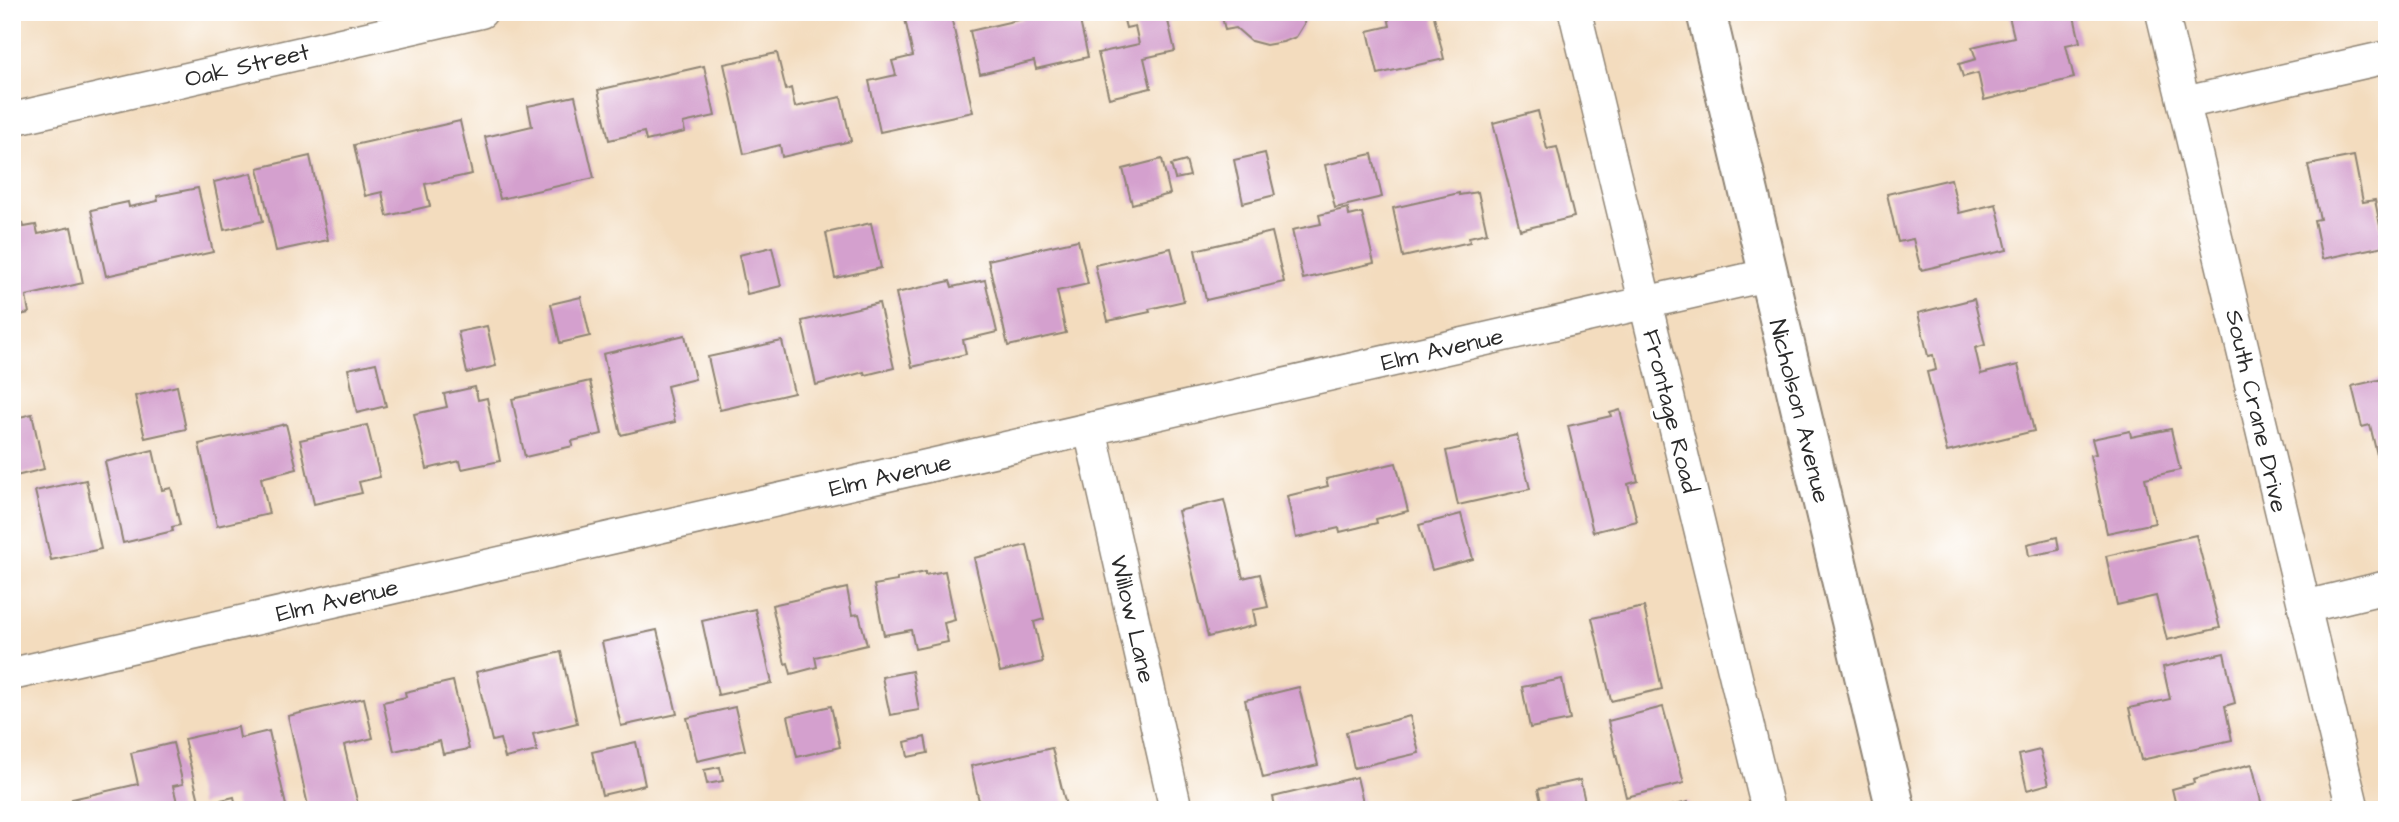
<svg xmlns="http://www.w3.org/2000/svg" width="2399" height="822" font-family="'Architects Daughter',sans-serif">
  <rect width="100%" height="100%" fill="#fff"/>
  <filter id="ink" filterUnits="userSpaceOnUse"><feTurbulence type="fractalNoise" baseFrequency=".0143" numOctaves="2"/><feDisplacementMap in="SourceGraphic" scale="14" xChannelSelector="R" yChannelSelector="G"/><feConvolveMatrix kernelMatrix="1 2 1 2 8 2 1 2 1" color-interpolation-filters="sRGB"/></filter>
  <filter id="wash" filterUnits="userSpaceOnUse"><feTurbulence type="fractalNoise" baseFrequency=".00686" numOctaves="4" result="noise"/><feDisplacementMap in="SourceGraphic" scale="28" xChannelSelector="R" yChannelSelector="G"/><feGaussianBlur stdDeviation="1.57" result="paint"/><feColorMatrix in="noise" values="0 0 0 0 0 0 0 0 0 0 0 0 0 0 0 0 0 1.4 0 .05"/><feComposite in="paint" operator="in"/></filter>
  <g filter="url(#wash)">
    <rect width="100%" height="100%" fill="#f3dcbe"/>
    <g id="blocks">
      <!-- building -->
      <g fill="#d4a0ce">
        <path d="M936,12H950L973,112L880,132L869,81L896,75L892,61L913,56L905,19Z"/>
        <path d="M1020,12H1078L1088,57L1036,69L1034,61L980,74L970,31L1022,19Z"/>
        <path d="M1122,12L1200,13L1168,21L1175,51L1144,58L1151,88L1109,98L1098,53L1139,44L1135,26L1126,28Z"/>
        <path d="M1221,12H1306L1304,24L1296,37L1283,42L1266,45L1251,41L1236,28L1225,30Z"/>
        <path d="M1387,12H1433L1444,59L1378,74L1368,31L1390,26Z"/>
        <path d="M2008,12H2073L2080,42L2066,45L2074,78L1984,100L1978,73L1963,77L1959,64L1976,59L1972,47L2014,37Z"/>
        <path d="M777,53L786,90L791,88L795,107L841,97L851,141L782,157L780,145L744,154L724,64Z"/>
        <path d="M704,66L715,116L683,123L685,132L646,141L644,132L609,140L598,90Z"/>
        <path d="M575,96L594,178L500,199L485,137L532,126L528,106Z"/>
        <path d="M1538,111L1547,149L1557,147L1574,217L1520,230L1493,123Z"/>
        <path d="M460,121L472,174L425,184L430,206L387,216L382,192L365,196L354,145Z"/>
        <path d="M1265,153L1275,195L1243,203L1234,160Z"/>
        <path d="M1372,154L1382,197L1335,208L1325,165Z"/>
        <path d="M310,156L328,240L276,251L258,168Z"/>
        <path d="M2354,156L2363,202L2375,200L2384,246L2322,259L2314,220L2320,219L2308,165Z"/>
        <path d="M1162,159L1170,194L1132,204L1123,169Z"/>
        <path d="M1186,161L1190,176L1175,179L1171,165Z"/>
        <path d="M252,173L263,221L224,230L214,182Z"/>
        <path d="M1951,179L1959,213L1996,204L2007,250L1921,270L1913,239L1898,242L1887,194Z"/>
        <path d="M198,188L213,252L106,276L91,210L128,202L129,207L158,201L157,196Z"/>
        <path d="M1478,192L1487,233L1469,237L1470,242L1403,257L1393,208L1459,193V195Z"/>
        <path d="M1348,208L1349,216L1362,213L1374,263L1303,279L1292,230L1321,224L1319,215Z"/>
        <path d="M23,223L24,227L36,225L38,234L71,227L83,283L26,296L29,313L12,317V225Z"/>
        <path d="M871,223L881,268L835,278L826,233Z"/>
        <path d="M1272,232L1284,282L1206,300L1195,250Z"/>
        <path d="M1078,240L1088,284L1057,291L1066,333L1008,346L988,260Z"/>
        <path d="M772,247L781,286L747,294L739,255Z"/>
        <path d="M1171,248L1184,301L1149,309L1150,312L1108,321L1095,265Z"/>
        <path d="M985,280L997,332L963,340L966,354L912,367L896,293L950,281L952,287Z"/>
        <path d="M581,297L590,336L560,343L551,304Z"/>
        <path d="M1974,299L1985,345L1975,348L1981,374L2018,365L2034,431L1947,452L1927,372L1936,370L1933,355L1928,356L1918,313Z"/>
        <path d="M879,303L894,368L865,375L864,372L816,385L802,321Z"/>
        <path d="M487,326L496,366L467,373L458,332Z"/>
        <path d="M685,335L695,379L667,386L675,422L621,435L603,354Z"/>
        <path d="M782,341L794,393L720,410L708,357Z"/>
        <path d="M376,363L386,406L357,413L348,369Z"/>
        <path d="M2387,378V493H2386L2370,425L2362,427L2352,386Z"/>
        <path d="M590,381L602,434L572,441L573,446L525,457L512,399Z"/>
        <path d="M177,386L186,429L145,438L135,396Z"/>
        <path d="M475,387L478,400L487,398L500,461L462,469L460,461L427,469L414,414L447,407L444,394Z"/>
        <path d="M1620,410L1638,481L1628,484L1637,521L1593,532L1568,426L1611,416L1610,413Z"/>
        <path d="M32,414L44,469L12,477V419Z"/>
        <path d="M286,424L297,469L261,478L269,514L217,526L199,444Z"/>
        <path d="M367,425L380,477L359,482L362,493L314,504L300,440Z"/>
        <path d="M2171,429L2180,470L2145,478L2155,523L2107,533L2090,455L2096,454L2092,439L2130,431L2131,437Z"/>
        <path d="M1517,435L1530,489L1458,505L1446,451Z"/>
        <path d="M153,450L162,490L171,488L180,525L172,527L173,531L123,543L105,462Z"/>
        <path d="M1396,463L1408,511L1376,519L1377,523L1340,532L1339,528L1296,538L1287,496L1328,486L1326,479Z"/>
        <path d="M86,480L101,549L51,560L35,491Z"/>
        <path d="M1224,500L1243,578L1260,574L1268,607L1253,610L1256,625L1208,637L1178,511Z"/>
        <path d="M1461,514L1473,559L1432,570L1419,525Z"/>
        <path d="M2196,535L2220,628L2167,640L2156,596L2117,605L2106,556Z"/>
        <path d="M2057,537L2059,550L2029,556L2027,544Z"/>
        <path d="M1027,545L1044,619L1034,622L1043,662L1000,672L974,558Z"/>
        <path d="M945,571L955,620L944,623L948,642L915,649L911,630L884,635L874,585L897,581V578L925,572V575Z"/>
        <path d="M847,588L852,615L859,614L867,645L815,657L817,667L791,674L788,663L785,664L772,605Z"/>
        <path d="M1644,607L1662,689L1611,701L1592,618Z"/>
        <path d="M755,609L772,683L718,695L702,621Z"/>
        <path d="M657,630L677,714L621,726L602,642Z"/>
        <path d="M561,652L577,723L533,734L537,751L505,758L500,739L492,741L476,672Z"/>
        <path d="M2224,653L2235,703L2225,706L2232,740L2141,760L2129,708L2170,699L2163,667Z"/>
        <path d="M912,671L919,710L890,715L882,677Z"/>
        <path d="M1562,679L1570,720L1530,728L1522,687Z"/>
        <path d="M453,681L469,749L443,754L440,741L394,751L383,702L406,697L405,692Z"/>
        <path d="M1299,687L1318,765L1263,778L1245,700Z"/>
        <path d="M364,698L373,738L344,745L359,809L309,810L288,716Z"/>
        <path d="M831,706L840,747L797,757L788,716Z"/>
        <path d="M735,707L745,750L697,761L687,718Z"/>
        <path d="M1663,707L1684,783L1626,797L1608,721Z"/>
        <path d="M1410,716L1419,753L1354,768L1346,732Z"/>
        <path d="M238,727L240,738L269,731L287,810H237L234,797L200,805L184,739Z"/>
        <path d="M925,737L928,753L908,757L905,742Z"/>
        <path d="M636,742L645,785L602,795L592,752Z"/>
        <path d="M173,743L183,784L173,786L179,810H74L72,799L138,784L131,753Z"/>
        <path d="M1052,748L1067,810H981L971,766Z"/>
        <path d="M2040,750L2049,784L2027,790L2019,755Z"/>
        <path d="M2252,764L2263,810H2177L2172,789L2194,783L2193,779Z"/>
        <path d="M720,767L723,781L707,784L704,770Z"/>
        <path d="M1357,777L1365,810H1276L1273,797Z"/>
        <path d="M1580,780L1587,810H1543L1538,789Z"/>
        <path d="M1688,802L1690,810H1659V809Z"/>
        <path d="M498,804L500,810H476V809Z"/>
      </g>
    </g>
  </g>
  <g filter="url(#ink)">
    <use href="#blocks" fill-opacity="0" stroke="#8f8474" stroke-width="2"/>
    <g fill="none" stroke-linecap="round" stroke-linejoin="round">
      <defs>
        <g id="minor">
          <path d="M1575,12L1768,810"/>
          <path d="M2162,12L2353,810"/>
          <path d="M2184,103L2387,57"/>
          <path d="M12,119L481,12"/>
          <path d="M1090,429L1176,810"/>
          <path d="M2304,607L2387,587"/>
          <path d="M12,674L1767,275"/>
        </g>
        <path id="secondary" d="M1706,12L1896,810"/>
      </defs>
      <!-- minor casing -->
      <use href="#minor" stroke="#8f8474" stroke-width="35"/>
      <!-- secondary casing -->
      <use href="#secondary" stroke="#8f8474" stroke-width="42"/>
      <!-- minor -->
      <use href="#minor" stroke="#fff" stroke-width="32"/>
      <!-- secondary -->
      <use href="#secondary" stroke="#fff" stroke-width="38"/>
    </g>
  </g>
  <g text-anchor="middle" stroke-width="6" stroke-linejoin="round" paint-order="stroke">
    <!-- street labels -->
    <g font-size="24" fill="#2b2b2b" stroke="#fff">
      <text transform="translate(247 65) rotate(-13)" y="8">Oak Street</text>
      <text transform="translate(1442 349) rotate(-13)" y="8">Elm Avenue</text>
      <text transform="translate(1671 411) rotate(76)" y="8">Frontage Road</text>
      <text transform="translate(1800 411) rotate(76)" y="8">Nicholson Avenue</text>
      <text transform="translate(2257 411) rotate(77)" y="8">South Crane Drive</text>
      <text transform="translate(890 475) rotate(-13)" y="8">Elm Avenue</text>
      <text transform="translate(337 600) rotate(-13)" y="8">Elm Avenue</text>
      <text transform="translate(1133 619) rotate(77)" y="8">Willow Lane</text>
    </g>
  </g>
  <!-- margin -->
  <rect width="2399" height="822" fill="none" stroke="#fff" stroke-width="42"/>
</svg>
